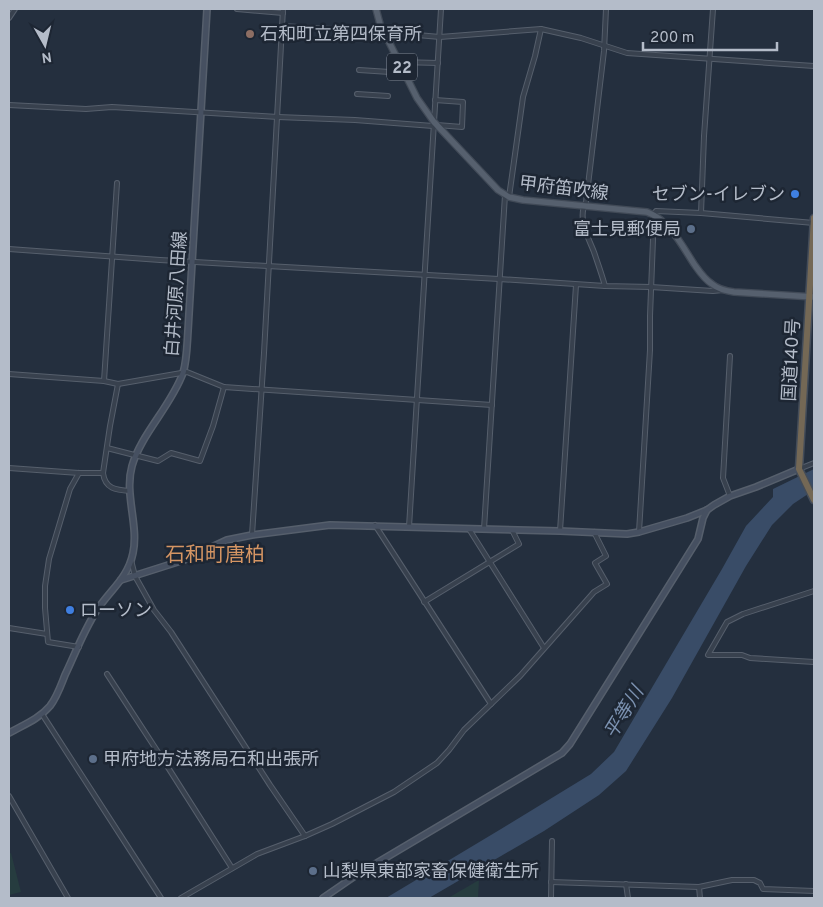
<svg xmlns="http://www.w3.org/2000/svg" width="823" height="907" font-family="Overpass,'Noto Sans JP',sans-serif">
  <rect width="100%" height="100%" fill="#242f3e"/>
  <!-- green -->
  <g fill="#263c3f">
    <path d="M11,853L21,892L9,895V854Z"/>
    <path d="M479,880L478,898H448Z"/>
  </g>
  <!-- water -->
  <path fill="#394c67" d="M814,469V490L793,504L772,525L746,566L672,698L626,771L599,795L544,831L429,898H386L501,829L591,774L614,752L722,569L746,526L773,497V489Z"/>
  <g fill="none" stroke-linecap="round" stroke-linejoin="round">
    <defs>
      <g id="street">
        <path d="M237,9L283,13"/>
        <path d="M9,18L15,9"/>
        <path d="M282,26L383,32L440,37L541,29L581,38L627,53L814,66"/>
        <path d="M399,62L438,63"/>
        <path d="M359,70L405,73"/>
        <path d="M357,94L388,96"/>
        <path d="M435,100L463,102L462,127L437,125"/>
        <path d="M9,105L86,109L112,107L278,117L355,120L433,126"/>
        <path d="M509,197L523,97L535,56L541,29"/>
        <path d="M701,213L704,136L713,9"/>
        <path d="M9,249L160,260L499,279L605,286L651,287L713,291L723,290"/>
        <path d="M605,286C602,275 598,264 594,252C588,237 577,218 586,202L604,51L606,9"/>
        <path d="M730,356L723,478L730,496"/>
        <path d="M9,374L104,381L118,384L187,372L224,387L492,405"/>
        <path d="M104,381L117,183"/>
        <path d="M118,384L110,426L103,473C105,489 116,490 130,491"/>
        <path d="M107,448L158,461L171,453L200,461L213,426L224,387"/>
        <path d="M9,468L79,473H103"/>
        <path d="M799,469L814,463"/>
        <path d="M375,525L491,704"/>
        <path d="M409,527L441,9"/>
        <path d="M469,529L544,648"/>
        <path d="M484,529L505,195"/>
        <path d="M560,531L576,285"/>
        <path d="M639,532L650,350V316L654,214L656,211L701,213L814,223"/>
        <path d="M252,535L264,353L283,9"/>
        <path d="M131,560L135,576L154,610L171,632L270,785L305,836"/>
        <path d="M814,591L743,614L727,622L708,655H742L750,658L814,662"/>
        <path d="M424,602L519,544L512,530"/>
        <path d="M9,628L47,634"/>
        <path d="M79,647L48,642L45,608V586L49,559L70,489L79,473"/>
        <path d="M107,674L169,769L232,868"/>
        <path d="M42,714L161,898"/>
        <path d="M9,796L68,898"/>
        <path d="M551,882L699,887L732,880H754L760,883L763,889L814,891"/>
        <path d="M626,884L628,898"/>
        <path d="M699,887L700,898"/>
        <path d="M181,898L257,854L305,836L332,824L394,792L437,763L449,750L464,730L520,676L594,592L607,584L595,563L606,556L594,532"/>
        <path d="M551,898L552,841"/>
      </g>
      <g id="secondary">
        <path d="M121,580L184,560L227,540L252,535L330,525L560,531L627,534L639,532L687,518L707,510L714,505L730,496L756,487L799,469"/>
        <path d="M9,733C23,725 39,719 50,706C57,697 61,685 65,675C75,654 84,630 97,610C110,590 128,578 133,553C139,525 124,494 132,466C141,434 171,406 183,373C187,360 187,345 188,331L207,9"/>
        <path d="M323,898L355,876L562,753L570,744L698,539L703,518L707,510"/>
      </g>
      <path id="primary" d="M376,9L380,24L417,98L434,122L498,190L509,197L523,200L647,212C670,221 681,244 694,264C699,271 704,279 712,284C718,289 726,291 734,292L814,297"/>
      <path id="highway" d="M814,218L799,469L814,500"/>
    </defs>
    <!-- street casing -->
    <use href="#street" stroke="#565f6c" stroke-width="6"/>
    <!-- secondary casing -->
    <use href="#secondary" stroke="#565f6c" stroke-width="8"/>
    <!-- primary casing -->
    <use href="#primary" stroke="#414a57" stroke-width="8"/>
    <!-- highway casing -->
    <use href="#highway" stroke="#434c59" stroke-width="9"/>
    <!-- street -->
    <use href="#street" stroke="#38414e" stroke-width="4"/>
    <!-- secondary -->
    <use href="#secondary" stroke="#465061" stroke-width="5"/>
    <!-- primary -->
    <use href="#primary" stroke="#56606e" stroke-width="5.5"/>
    <!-- highway -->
    <use href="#highway" stroke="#746855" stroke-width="6"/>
  </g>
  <!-- markers -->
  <circle fill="#8d6e63" stroke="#1d2633" stroke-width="2" cx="250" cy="34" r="5"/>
  <g fill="#3f7fe0" stroke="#1d2633" stroke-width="2">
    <circle cx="795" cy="194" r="5"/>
    <circle cx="70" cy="610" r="5"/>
  </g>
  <g fill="#5c6f8a" stroke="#1d2633" stroke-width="2">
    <circle cx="691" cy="229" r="5"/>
    <circle cx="93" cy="759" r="5"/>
    <circle cx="313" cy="871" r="5"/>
  </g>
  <g text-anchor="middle" stroke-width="5" stroke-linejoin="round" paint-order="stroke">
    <!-- shield labels -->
    <rect fill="#1d2633" stroke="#878f9c" stroke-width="1" x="387" y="53.5" width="30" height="27" rx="4"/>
    <g font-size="16" font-weight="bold" fill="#b4bcc9">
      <text x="402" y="73">22</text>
    </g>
    <!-- poi labels -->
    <g font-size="18" fill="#b4bcc9" stroke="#1d2633" text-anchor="start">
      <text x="260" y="40">石和町立第四保育所</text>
      <text x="785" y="200" text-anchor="end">セブン-イレブン</text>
      <text x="681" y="235" text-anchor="end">富士見郵便局</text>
      <text x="80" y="616">ローソン</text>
      <text x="103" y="765">甲府地方法務局石和出張所</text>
      <text x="323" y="877">山梨県東部家畜保健衛生所</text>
    </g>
    <!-- street labels -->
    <g font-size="18" fill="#b4bcc9" stroke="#1d2633">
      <text transform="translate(564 188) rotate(7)" y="6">甲府笛吹線</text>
      <text transform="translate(176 294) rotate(-86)" y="6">白井河原八田線</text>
      <text transform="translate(791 360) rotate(-87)" y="6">国道140号</text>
    </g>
    <!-- water labels -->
    <g font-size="19" font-style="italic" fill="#7c92b1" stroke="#1d2633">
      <text transform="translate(623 712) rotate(-59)" y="7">平等川</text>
    </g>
    <!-- quarter labels -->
    <g font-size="20" fill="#d59563" stroke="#1d2633">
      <text x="215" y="561">石和町唐柏</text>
    </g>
  </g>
  <!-- border -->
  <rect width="823" height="907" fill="none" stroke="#b4bcc9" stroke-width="20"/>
  <!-- north arrow -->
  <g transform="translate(45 45) rotate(172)" stroke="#1d2633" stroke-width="4" paint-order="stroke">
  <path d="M0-4L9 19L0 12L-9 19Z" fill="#b4bcc9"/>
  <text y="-8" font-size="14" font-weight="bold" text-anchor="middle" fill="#b4bcc9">N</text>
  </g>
  <!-- scale -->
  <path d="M643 42v8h134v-8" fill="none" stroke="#b4bcc9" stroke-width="2.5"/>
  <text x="650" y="42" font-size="15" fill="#b4bcc9" stroke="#1d2633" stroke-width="4" paint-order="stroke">200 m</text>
</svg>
